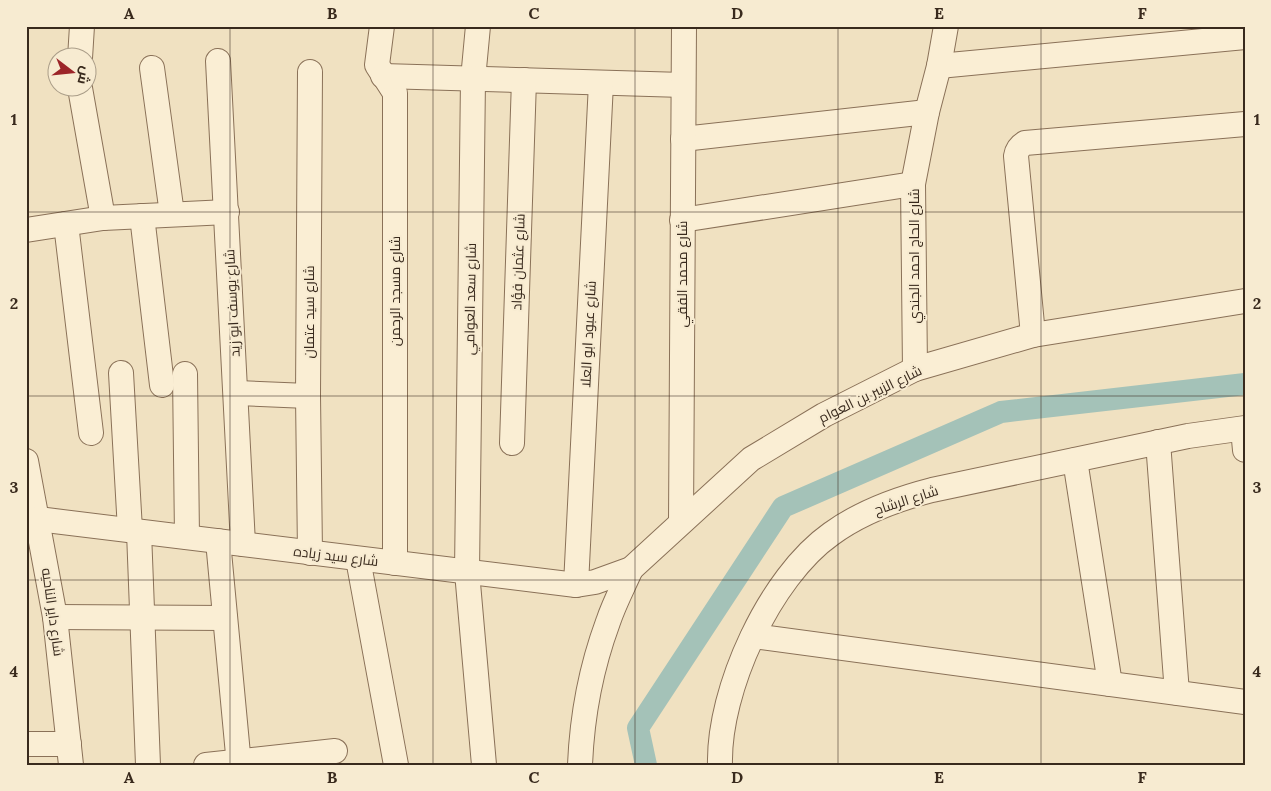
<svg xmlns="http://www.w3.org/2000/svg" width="1271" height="791" font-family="Lora,Cairo,serif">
  <rect width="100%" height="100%" fill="#f0e1c1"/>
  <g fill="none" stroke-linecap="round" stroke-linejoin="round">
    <!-- canal -->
    <path stroke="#a4c2b8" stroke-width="22" d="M646,765L638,728L783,507L1001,412L1245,384"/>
    <defs>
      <g id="street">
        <path d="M382,26L377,65L395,93V563"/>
        <path d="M478,26L473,79L467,572L484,765"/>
        <path d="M80,58L82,26"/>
        <path d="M218,61L243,544"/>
        <path d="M939,66L1245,37"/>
        <path d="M152,68L172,214"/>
        <path d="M383,76L683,85"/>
        <path d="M80,88L103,218"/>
        <path d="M683,139L927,112"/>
        <path d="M142,216L162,385"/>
        <path d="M682,220L913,184"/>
        <path d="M66,224L91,433"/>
        <path d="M26,230L103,218L227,212"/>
        <path d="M1033,335L1016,156C1017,149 1020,146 1025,143L1245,124"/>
        <path d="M915,369L913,184L927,112L939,66L946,26"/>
        <path d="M121,373L130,530"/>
        <path d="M185,374L187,537"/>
        <path d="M237,393L308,396"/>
        <path d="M1243,429L1245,450"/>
        <path d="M1158,442L1177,693"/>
        <path d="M512,443L524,80"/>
        <path d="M1075,460L1110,684"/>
        <path d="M26,461L55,617L71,765"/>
        <path d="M38,519L576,585L595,582L631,569L751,459L824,415L915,369L1033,335L1245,301"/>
        <path d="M681,522L684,26"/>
        <path d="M139,532L148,765"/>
        <path d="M218,541L239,765"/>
        <path d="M310,553L308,396L310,72"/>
        <path d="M358,559L396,765"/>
        <path d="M576,585L601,83"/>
        <path d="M55,617L225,618"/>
        <path d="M753,636L1245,702"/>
        <path d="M26,744H69"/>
        <path d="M206,765L335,751"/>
        <path d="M580,765C582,716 591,668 608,622C614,604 623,587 631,569"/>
        <path d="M720,765C718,690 770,577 831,534C861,512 897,499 932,490L1188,436L1245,428"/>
      </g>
    </defs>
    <!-- street casing -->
    <use href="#street" stroke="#8a7158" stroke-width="26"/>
    <!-- street -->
    <use href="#street" stroke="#faeed4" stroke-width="24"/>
  </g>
  <!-- grid -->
  <path fill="none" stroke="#392a1d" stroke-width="1" stroke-opacity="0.55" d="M230,26V765M433,26V765M635,26V765M838,26V765M1041,26V765M26,212H1245M26,396H1245M26,580H1245"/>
  <g text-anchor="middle" stroke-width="4" stroke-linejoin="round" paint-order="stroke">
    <!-- street labels -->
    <g font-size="14" fill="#392a1d" stroke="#f7ebd1">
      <text transform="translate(914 256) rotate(-90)" y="5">شارع الحاج احمد الجندي</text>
      <text transform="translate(518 262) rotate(-88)" y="5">شارع عثمان فؤاد</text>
      <text transform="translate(682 274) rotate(-90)" y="5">شارع محمد الفقي</text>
      <text transform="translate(395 291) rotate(-90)" y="5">شارع مسجد الرحمن</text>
      <text transform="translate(470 299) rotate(-89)" y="5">شارع سعد العوامي</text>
      <text transform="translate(232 303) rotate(-93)" y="5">شارع يوسف ابو زيد</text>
      <text transform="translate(309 312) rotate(-90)" y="5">شارع سيد عتمان</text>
      <text transform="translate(588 334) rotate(-87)" y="5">شارع عبود ابو العلا</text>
      <text transform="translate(870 394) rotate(-26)" y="5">شارع الزبير بن العوام</text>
      <text transform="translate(906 500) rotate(-18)" y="5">شارع الرشاح</text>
      <text transform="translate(336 556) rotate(7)" y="5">شارع سيد زياده</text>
      <text transform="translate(53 612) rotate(82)" y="5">شارع داير الناحيه</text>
    </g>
  </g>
  <!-- border -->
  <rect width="1271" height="791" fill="none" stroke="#f7ebd1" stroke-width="55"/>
  <!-- north arrow -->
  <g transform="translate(72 72) rotate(106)"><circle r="24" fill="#f7ebd1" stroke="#ab9e89"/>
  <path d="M0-4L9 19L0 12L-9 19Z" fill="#9c2529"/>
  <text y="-8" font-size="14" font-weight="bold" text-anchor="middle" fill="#392a1d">ش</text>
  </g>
  <rect x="28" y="28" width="1216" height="736" fill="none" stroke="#392a1d" stroke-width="2"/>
  <g font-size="16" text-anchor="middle" font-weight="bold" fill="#392a1d">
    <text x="129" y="19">A</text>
    <text x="332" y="19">B</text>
    <text x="534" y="19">C</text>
    <text x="737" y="19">D</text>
    <text x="939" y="19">E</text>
    <text x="1142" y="19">F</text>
    <text x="14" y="125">1</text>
    <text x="1257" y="125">1</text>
    <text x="14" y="309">2</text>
    <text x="1257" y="309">2</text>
    <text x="14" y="493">3</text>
    <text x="1257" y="493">3</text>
    <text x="14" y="677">4</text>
    <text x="1257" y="677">4</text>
    <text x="129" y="783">A</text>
    <text x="332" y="783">B</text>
    <text x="534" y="783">C</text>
    <text x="737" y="783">D</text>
    <text x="939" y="783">E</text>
    <text x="1142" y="783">F</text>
  </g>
</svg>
